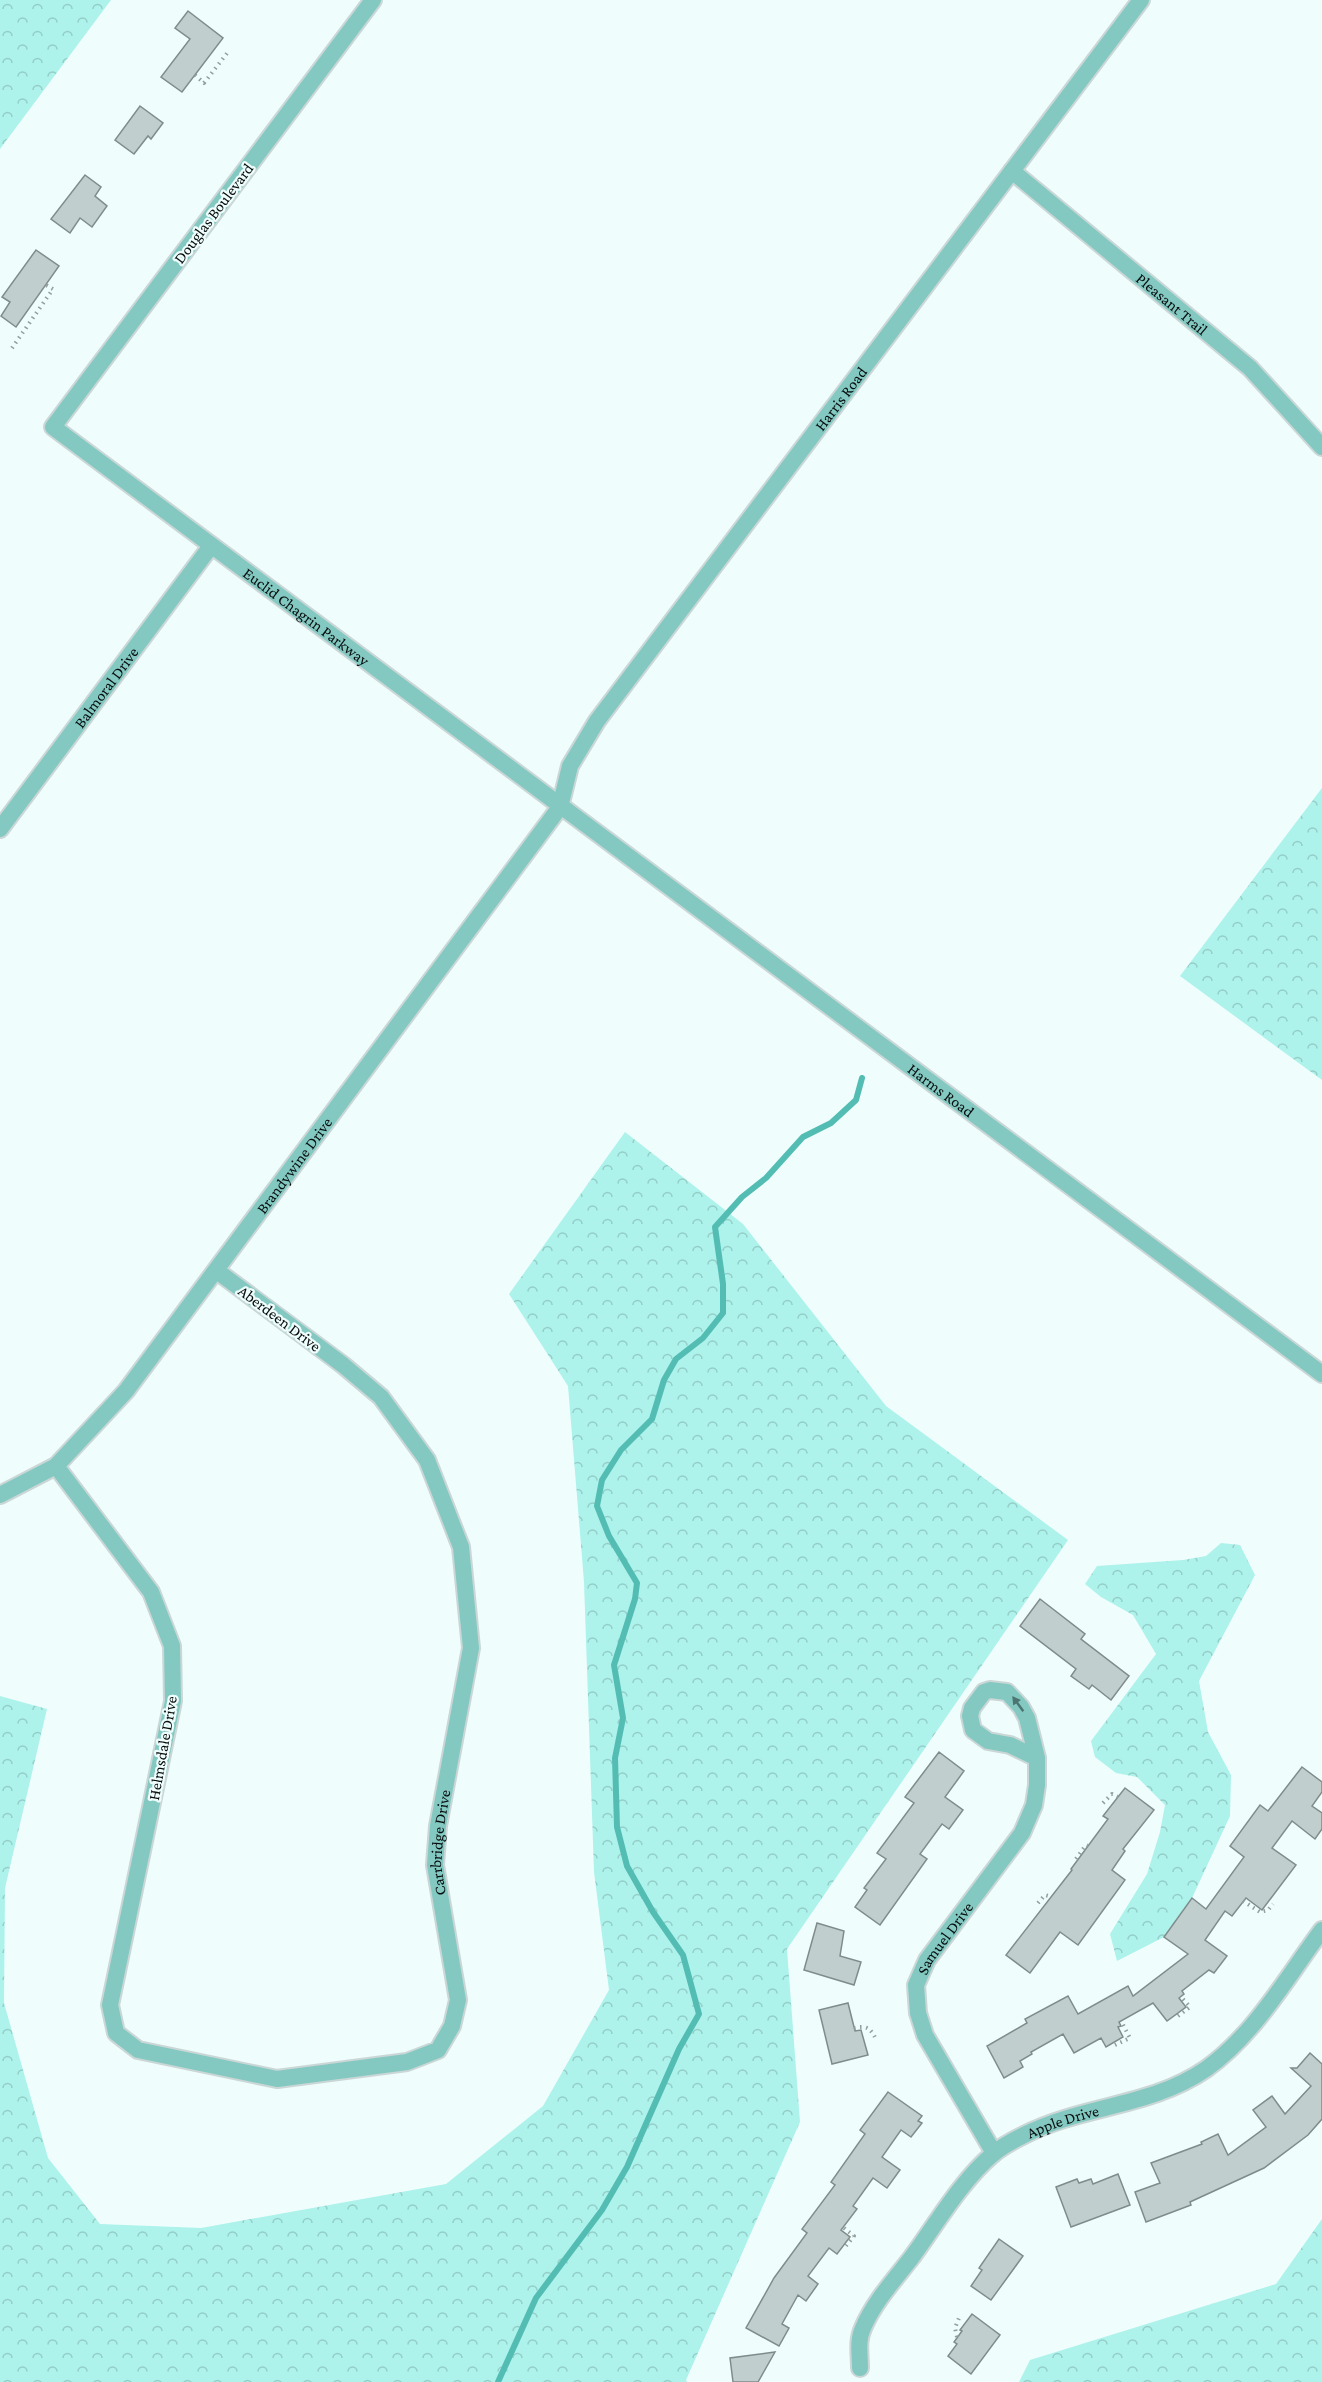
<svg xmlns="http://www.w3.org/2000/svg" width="1322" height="2382" font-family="'Crimson Pro',serif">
  <defs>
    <pattern id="forest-crowns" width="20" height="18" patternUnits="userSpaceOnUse" patternTransform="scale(1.5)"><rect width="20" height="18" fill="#adf2eb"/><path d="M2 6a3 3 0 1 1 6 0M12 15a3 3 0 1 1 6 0" fill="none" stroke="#93cec8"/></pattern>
  </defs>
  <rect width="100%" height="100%" fill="#effefc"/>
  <!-- forest -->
  <g fill="url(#forest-crowns)">
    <path d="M0,0H111L0,149Z"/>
    <path d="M1322,788V1080L1180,976Z"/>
    <path d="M625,1132L743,1224L886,1406L1068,1540L787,1949L800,2122L686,2380L687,2382H0V1696L47,1709L5,1888L4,2003L48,2158L100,2224L201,2228L446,2184L543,2106L609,1990L594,1872L584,1582L568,1386L509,1294Z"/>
    <path d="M1221,1543L1240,1545L1255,1575L1199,1681L1208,1732L1231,1775L1230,1816L1192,1898L1164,1937L1117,1961L1110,1934L1147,1874L1160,1832L1165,1805L1137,1777L1116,1773L1095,1757L1091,1741L1156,1654L1133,1615L1101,1597L1085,1584L1097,1566L1183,1560L1206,1556Z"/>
    <path d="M1322,2219V2382H1019L1030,2360L1276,2284Z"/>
  </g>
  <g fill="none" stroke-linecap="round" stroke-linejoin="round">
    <!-- stream -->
    <path stroke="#53bdb4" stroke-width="6" d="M498,2382L536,2298L602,2210L627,2167L679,2049L699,2014L683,1955L653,1912L627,1866L617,1827L615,1758L623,1718L614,1665L635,1599L637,1583L609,1536L597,1506L602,1480L621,1450L652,1419L664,1380L676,1359L703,1338L723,1313V1284L715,1227L742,1197L766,1178L803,1137L831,1123L856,1100L862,1078"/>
  </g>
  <!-- building -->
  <g fill="#c0cfcd" stroke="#7f8c8b" stroke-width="1.5">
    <path d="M188,11L223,38L182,92L161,77L190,39L175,28Z"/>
    <path d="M140,106L163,123L151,139L148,136L134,154L115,140Z"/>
    <path d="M85,175L101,187L95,196L107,206L92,227L80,218L70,233L51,219Z"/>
    <path d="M36,250L59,266L16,327L1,316L10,302L2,297Z"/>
    <path d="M1040,1599L1085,1634L1081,1639L1129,1676L1111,1700L1092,1685L1089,1689L1071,1676L1076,1669L1020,1626Z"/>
    <path d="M939,1752L964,1771L945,1797L963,1810L949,1829L942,1824L920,1854L927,1859L880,1925L855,1907L867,1890L864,1888L886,1859L877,1853L914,1803L905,1797Z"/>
    <path d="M1302,1767L1322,1782V1792L1312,1806L1322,1813V1829L1315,1839L1292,1821L1272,1848L1296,1865L1262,1910L1246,1898L1232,1916L1225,1911L1205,1940L1227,1956L1214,1973L1209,1970L1182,1991L1184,1994L1179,1998L1186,2007L1167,2021L1153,2003L1119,2022L1121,2026L1118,2027L1123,2037L1106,2047L1101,2038L1074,2053L1063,2034L1031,2052L1032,2054L1020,2061L1023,2067L1004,2078L987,2046L1027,2023L1025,2019L1068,1996L1078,2014L1128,1986L1133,1996L1188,1954L1164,1937L1192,1898L1206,1909L1244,1857L1230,1846L1260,1805L1268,1811Z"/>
    <path d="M1125,1788L1154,1810L1123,1849L1125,1851L1112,1870L1125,1880L1078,1945L1060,1932L1030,1973L1006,1955L1072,1870L1071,1869L1108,1819L1103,1816Z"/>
    <path d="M817,1923L844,1931L840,1956L861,1962L854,1985L804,1970Z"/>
    <path d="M848,2003L855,2031L861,2030L868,2055L832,2064L819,2010Z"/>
    <path d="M1310,2053L1322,2064V2119L1308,2135L1264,2168L1190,2202L1191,2205L1146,2222L1135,2192L1160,2183L1151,2163L1202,2144L1201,2142L1218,2134L1228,2155L1266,2127L1253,2110L1272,2096L1285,2114L1311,2086L1291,2068H1297Z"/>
    <path d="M888,2092L922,2116L918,2121L922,2123L911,2137L901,2130L882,2157L900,2170L887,2188L873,2178L853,2206L857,2209L841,2230L850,2237L837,2254L829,2248L808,2276L818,2284L806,2301L798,2295L782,2324L789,2328L779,2346L746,2328L774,2278L807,2233L802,2229L835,2185L831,2182L865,2134L860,2130Z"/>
    <path d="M1118,2174L1130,2205L1071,2227L1056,2187L1077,2179L1079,2183L1091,2179L1093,2184Z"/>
    <path d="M999,2239L1023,2256L991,2300L971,2286L982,2270L979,2268Z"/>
    <path d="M972,2314L1000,2335L971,2374L948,2356L957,2344L954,2342L962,2331L960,2330Z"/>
    <path d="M775,2352L758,2382H733L730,2358Z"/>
  </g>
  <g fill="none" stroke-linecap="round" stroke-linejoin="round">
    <defs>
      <g id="minor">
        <path id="s1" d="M373,0L53,427L1322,1374"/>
        <path id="s2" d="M1012,171L1250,368L1322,447"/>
        <path id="s3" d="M0,829L211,546"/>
        <path id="s4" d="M56,1466L151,1592L172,1646L173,1701L110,2005L116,2033L138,2050L277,2079L407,2062L438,2050L452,2026L458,2000L435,1865L438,1826L471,1648L461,1547L427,1460L381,1397L343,1365L217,1271"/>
        <path id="s5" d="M0,1495L56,1466L126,1391L560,807L570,766L597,721L1141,0"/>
        <path id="s6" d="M994,2153L925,2035L918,2013L916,1985L927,1960L1022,1833L1034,1805L1037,1785V1758L1027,1718L1021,1707L1007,1692L990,1690L984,1692L972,1708L970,1716L973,1730L988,1741L1010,1745L1037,1758"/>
        <path id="s7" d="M860,2368C860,2354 857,2341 863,2328C874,2302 895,2279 912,2257C937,2223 961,2181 993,2154C1002,2146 1014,2140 1024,2135C1083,2105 1151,2107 1206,2069C1255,2034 1287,1977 1322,1930"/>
      </g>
    </defs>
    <!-- minor casing -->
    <use href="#minor" stroke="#cad7d6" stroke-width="20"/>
    <!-- path -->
    <g stroke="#939e9d" stroke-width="4" stroke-dasharray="1.5 4.5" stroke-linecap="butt">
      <path d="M195,75L204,83L228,52"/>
      <path d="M12,348L53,289L46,285"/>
      <path d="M1103,1803L1112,1794L1118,1797"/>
      <path d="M1076,1859L1086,1845L1088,1846"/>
      <path d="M1243,1901L1260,1912L1268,1910L1273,1904"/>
      <path d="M1038,1903L1045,1895L1052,1897"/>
      <path d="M1178,2016L1190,2007L1181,1997"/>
      <path d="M854,2028C868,2025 871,2029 877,2041"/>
      <path d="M1115,2045L1130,2038L1121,2021"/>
      <path d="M844,2228L854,2236L845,2247"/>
      <path d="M957,2337L955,2328L959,2318"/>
    </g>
    <!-- minor -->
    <use href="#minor" stroke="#83c9c2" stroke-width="16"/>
  </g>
  <!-- one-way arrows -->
  <defs><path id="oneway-solid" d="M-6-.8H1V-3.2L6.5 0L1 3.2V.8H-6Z" transform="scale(1.5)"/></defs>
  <use fill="#4c7471" href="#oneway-solid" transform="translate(1018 1704) rotate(-126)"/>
  <g text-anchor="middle" stroke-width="4.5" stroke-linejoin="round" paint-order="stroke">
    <!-- street labels -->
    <g font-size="16" fill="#080d0d" stroke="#effefc">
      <text transform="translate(213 213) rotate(-53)" y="6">Douglas Boulevard</text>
      <text dy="6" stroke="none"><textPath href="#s2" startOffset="208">Pleasant Trail</textPath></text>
      <text dy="6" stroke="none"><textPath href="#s5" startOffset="1392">Harris Road</textPath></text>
      <text dy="6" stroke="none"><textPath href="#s1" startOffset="850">Euclid Chagrin Parkway</textPath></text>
      <text dy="6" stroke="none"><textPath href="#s3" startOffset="177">Balmoral Drive</textPath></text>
      <text dy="6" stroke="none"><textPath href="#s1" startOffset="1642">Harms Road</textPath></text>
      <text dy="6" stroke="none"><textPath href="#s5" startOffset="447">Brandywine Drive</textPath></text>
      <text transform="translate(280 1318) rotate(37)" y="6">Aberdeen Drive</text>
      <text transform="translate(162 1748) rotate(-80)" y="6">Helmsdale Drive</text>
      <text dy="6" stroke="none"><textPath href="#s4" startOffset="1158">Carrbridge Drive</textPath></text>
      <text dy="6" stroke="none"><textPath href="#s6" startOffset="243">Samuel Drive</textPath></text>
      <text dy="6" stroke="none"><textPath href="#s7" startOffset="336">Apple Drive</textPath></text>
    </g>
  </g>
</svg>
